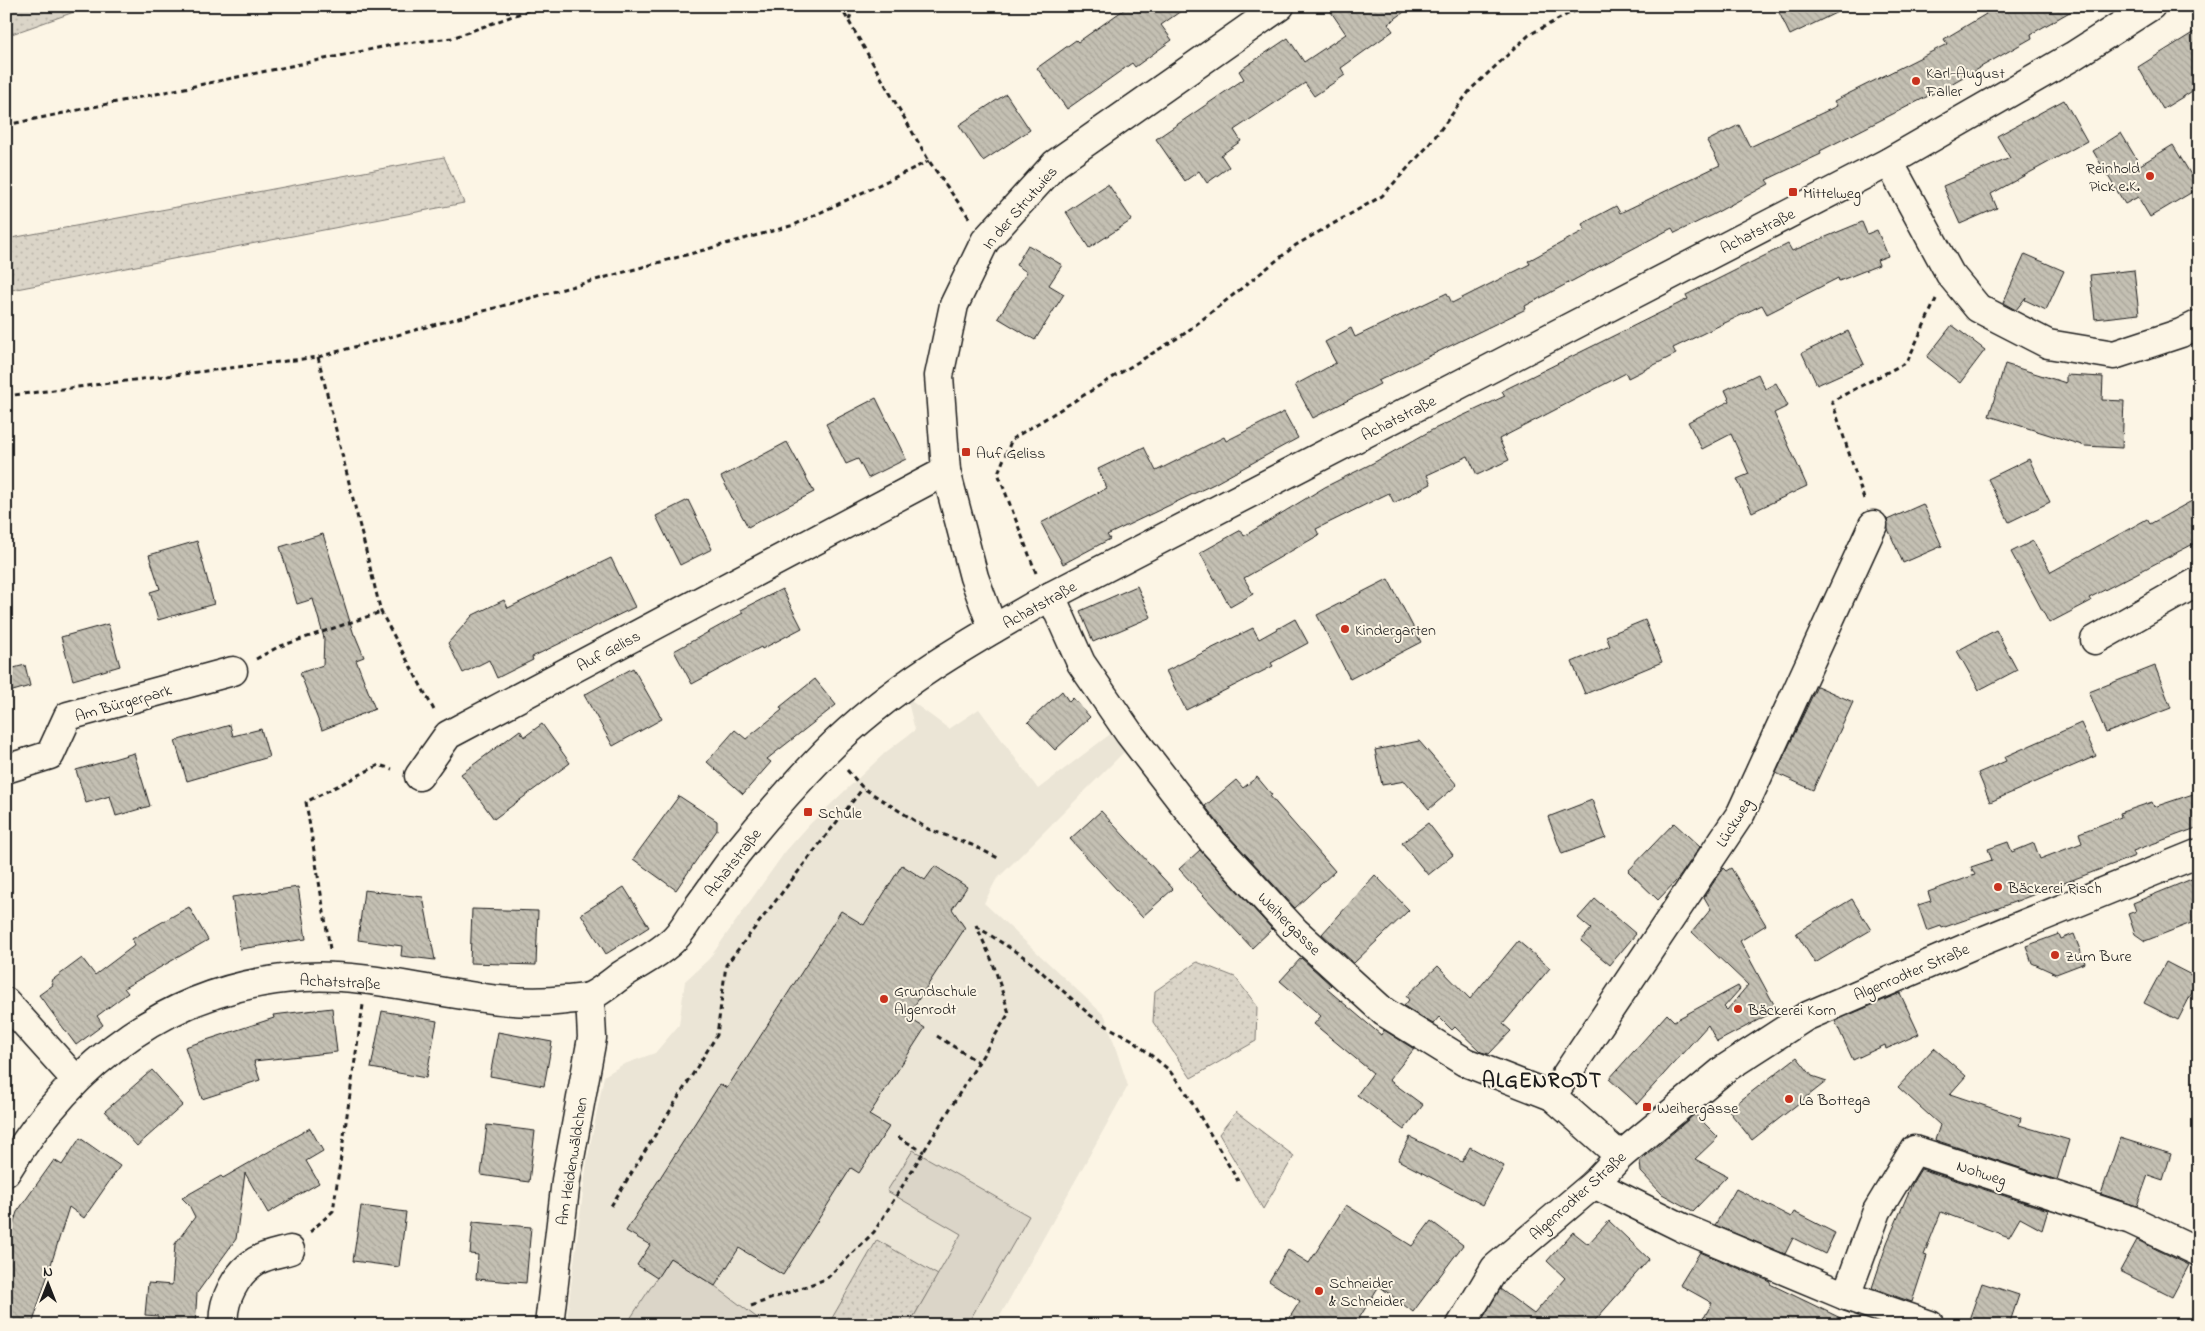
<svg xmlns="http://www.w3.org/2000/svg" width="2205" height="1331" font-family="'Indie Flower',sans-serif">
  <defs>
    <pattern id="grass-dots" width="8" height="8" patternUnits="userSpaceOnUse" patternTransform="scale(1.25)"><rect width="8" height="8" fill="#dbd5c8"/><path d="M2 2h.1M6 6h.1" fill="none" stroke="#bbb6ab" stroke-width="1.8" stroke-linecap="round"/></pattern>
    <pattern id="building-back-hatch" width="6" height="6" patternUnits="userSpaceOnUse" patternTransform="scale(1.25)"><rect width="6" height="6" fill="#c4c0b3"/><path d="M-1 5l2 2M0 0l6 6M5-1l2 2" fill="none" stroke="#a8a499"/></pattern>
  </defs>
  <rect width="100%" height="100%" fill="#fcf5e5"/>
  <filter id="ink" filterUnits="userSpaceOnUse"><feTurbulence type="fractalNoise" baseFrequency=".02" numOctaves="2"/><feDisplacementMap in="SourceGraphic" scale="10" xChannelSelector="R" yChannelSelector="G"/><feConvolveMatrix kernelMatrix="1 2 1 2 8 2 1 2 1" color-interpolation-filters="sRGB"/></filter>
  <g filter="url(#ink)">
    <!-- built -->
    <path fill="#ebe5d6" d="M907,698L949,729L979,709L1038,789L1117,729L1129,747L996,880L984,903L1105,1016L1128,1086L995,1325H566L587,1161L604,1076L622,1065L655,1053L679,1025L685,981L709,959L785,852L811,823L849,787L886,752L915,730Z"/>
    <!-- grass -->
    <g fill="url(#grass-dots)" stroke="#7c7872">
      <path d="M6,6H91L6,36Z"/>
      <path d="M444,157L464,203L6,291V239Z"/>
      <path d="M1197,962L1235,977L1257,1006L1256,1041L1191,1078L1153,1022L1155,991Z"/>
      <path d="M1236,1112L1294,1156L1263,1209L1219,1134Z"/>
      <path d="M877,1240L938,1275L909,1325H828Z"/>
    </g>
    <!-- garden -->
    <g fill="#dbd5c8" stroke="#7c7872">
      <path d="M913,1150L1029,1216L967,1325H909L961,1234L887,1191Z"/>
      <path d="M670,1258L715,1286L760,1320L758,1325H626Z"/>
    </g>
    <!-- building -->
    <g fill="url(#building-back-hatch)" stroke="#1c1c1c">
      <path d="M1129,6H1188L1161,25L1172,40L1135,67L1132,63L1067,109L1037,68L1076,40L1078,42Z"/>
      <path d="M1327,6H1412L1388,24L1393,31L1341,68L1345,75L1314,96L1305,83L1234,130L1241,141L1221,155L1229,167L1207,183L1199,171L1185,181L1156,139L1244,79L1239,71L1288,38L1304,62L1346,34Z"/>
      <path d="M1776,6H1850L1790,35Z"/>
      <path d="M1981,6H2080L2031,34L2032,38L1942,89L1820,151L1821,154L1766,180L1769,184L1712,215L1675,233L1672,228L1525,306L1526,309L1378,381L1380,384L1313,418L1295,385L1336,363L1325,342L1351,328L1355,337L1447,293L1452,303L1530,264L1528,261L1585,230L1582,224L1616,206L1620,213L1720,165L1707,141L1739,125L1750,147L1837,106L1834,101L1947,44L1944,39L1986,14Z"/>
      <path d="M2199,29V87L2163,109L2138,67Z"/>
      <path d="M1006,94L1030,130L983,161L959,125Z"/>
      <path d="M2064,100L2087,141L1991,194L1997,208L1960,224L1943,186L2010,158L1997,136Z"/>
      <path d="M2121,133L2140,165L2173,145L2199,188L2150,217L2138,197L2125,204L2093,151Z"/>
      <path d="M1108,184L1132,220L1089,248L1066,212Z"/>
      <path d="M1862,222L1867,234L1877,230L1888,256L1877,260L1879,265L1839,281L1838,278L1767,314L1762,305L1673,348L1676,354L1628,378L1626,373L1499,439L1509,460L1477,475L1468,456L1427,475L1431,484L1394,503L1389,493L1316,529L1319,535L1244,578L1253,594L1230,607L1200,553L1241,530L1244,536L1325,487L1373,463L1432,430L1505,396L1502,391L1688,299L1686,295L1788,244L1792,251Z"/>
      <path d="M1028,245L1062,265L1049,285L1064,294L1035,340L998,318L1027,272L1016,265Z"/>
      <path d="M2025,254L2064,271L2046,310L2025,300L2026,297L2016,310L2003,303Z"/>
      <path d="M2134,270L2139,314L2095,319L2090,275Z"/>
      <path d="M1952,325L1985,350L1960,383L1927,357Z"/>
      <path d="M1848,331L1864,364L1817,385L1802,353Z"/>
      <path d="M2005,364L2066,383V375L2103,377L2102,400L2124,401L2122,448L2085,446L1989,416Z"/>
      <path d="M1758,374L1765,389L1776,383L1788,406L1774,413L1807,486L1752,512L1737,479L1749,474L1731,434L1702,449L1688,422L1730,401L1725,390Z"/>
      <path d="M876,398L906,459L868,478L858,459L846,464L826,424Z"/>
      <path d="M1284,412L1298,438L1214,484L1107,535L1110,539L1063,564L1041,523L1107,488L1098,469L1144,447L1156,471L1224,437L1226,441Z"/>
      <path d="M787,442L814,492L748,527L721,477Z"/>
      <path d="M2029,459L2050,502L2009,522L1988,479Z"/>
      <path d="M2199,497V541L2089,598L2091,601L2049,623L2011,552L2033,541L2051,572L2147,519L2150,524Z"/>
      <path d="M688,500L712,549L680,565L656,516Z"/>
      <path d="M1923,504L1942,546L1903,563L1888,529L1887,520Z"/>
      <path d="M323,534L354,635H355L364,657L356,660L375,709L322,730L300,673L323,665L324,638L313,599L297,604L280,547Z"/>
      <path d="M197,541L214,604L158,620L150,592L160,589L149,555Z"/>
      <path d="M611,558L635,607L532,657L533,660L497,678L489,660L463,673L448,643L473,615L504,600L508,608Z"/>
      <path d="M1388,579L1421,642L1350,679L1317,615Z"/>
      <path d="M1137,586L1151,617L1093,642L1080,611Z"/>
      <path d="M782,589L802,628L762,649L761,647L692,684L674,651L743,613L741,610Z"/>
      <path d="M1295,619L1308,643L1271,663L1273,666L1186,710L1166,671L1253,628L1259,639Z"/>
      <path d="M1645,620L1662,662L1585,694L1572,662L1610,646L1606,636Z"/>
      <path d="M108,624L120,666L73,680L61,637Z"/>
      <path d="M1996,630L2017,670L1979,690L1957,651Z"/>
      <path d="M25,665L30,686L6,693V670Z"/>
      <path d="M2155,666L2171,708L2106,733L2089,692Z"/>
      <path d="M633,668L662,719L613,746L584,695Z"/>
      <path d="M815,679L836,705L767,759L771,762L743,794L707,762L735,730L746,739L782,710L780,707Z"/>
      <path d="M1817,686L1853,702L1813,790L1776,773Z"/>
      <path d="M1062,691L1069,702L1073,698L1090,717L1055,750L1028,722Z"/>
      <path d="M2081,723L2096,756L1990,802L1978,773L2006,761L2004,757Z"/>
      <path d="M542,724L570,763L494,819L461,774L520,730L524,737Z"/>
      <path d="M230,725L233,736L261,729L269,757L187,781L175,741Z"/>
      <path d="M1419,741L1457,785L1429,809L1405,781L1382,785L1375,750Z"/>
      <path d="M134,753L150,806L116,816L110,796L86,803L76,770Z"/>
      <path d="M1257,777L1272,795L1270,796L1335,871L1295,908L1225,832L1205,806L1236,780L1243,788Z"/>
      <path d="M2199,792V827L2133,851L2135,856L1988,912L1942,928L1941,926L1927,931L1918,905L1931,901L1928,892L1975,875L1971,867L1992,860L1988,849L2008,842L2012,852L2034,843L2040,859L2082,843L2079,833L2121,817L2120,813L2152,802L2154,807Z"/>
      <path d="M679,796L717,821V830L676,890L633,859Z"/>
      <path d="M1592,800L1606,838L1562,854L1548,817Z"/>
      <path d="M1101,811L1173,889L1142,917L1070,839Z"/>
      <path d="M1428,823L1453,855L1428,875L1402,843Z"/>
      <path d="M1674,823L1700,847L1678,879L1658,900L1628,871Z"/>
      <path d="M1200,850L1272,929L1252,948L1179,869Z"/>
      <path d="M902,865L925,880L935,866L967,887L952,909L965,928L907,1017L925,1028L869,1115L889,1127L859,1173L851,1168L783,1275L739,1248L715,1286L670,1258L657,1278L637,1265L650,1245L626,1231L720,1084L727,1088L841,911L864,925Z"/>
      <path d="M1723,868L1726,871L1731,868L1766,925L1740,941L1777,1010L1717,1042L1708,1025L1637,1104L1609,1079L1667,1014L1674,1021L1738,986L1740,989L1724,1007L1727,1010L1748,985L1692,932L1711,909L1704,897Z"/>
      <path d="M1375,875L1409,910L1354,963L1322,934Z"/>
      <path d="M2199,876V920L2145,941L2135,934L2128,914L2136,911L2133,903Z"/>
      <path d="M298,887L306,939L240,949L232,897Z"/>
      <path d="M624,887L649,927L606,954L581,914Z"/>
      <path d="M364,890L423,897L435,960L401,956L402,946L358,940Z"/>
      <path d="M1595,899L1636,934L1610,965L1581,941L1591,929L1578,918Z"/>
      <path d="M1852,899L1871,930L1815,963L1796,933Z"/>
      <path d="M189,907L208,940L124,988L128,993L97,1016L103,1025L76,1045L39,995L53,985L51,981L82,958L95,975L135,945L132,939Z"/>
      <path d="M472,909L538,911L536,965L470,963Z"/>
      <path d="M2059,934L2061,939L2074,934L2085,963L2056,974L2032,963L2026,946Z"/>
      <path d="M1518,941L1550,968L1503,1024L1511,1031L1489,1054L1481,1052L1455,1027L1452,1030L1439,1017L1433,1024L1404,1006L1409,1000L1406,996L1438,966L1470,999Z"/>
      <path d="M1301,958L1331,985L1327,989L1381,1035L1384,1030L1414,1049L1389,1080L1423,1105L1404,1130L1357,1095L1373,1073L1314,1024L1321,1016L1280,981Z"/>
      <path d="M2166,962L2199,979L2178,1020L2144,1003Z"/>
      <path d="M1900,993L1919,1034L1886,1049L1885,1045L1853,1060L1835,1021Z"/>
      <path d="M332,1008L337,1052L254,1061L260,1080L202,1099L185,1047L274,1018L273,1015Z"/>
      <path d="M382,1011L437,1021L426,1078L371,1068Z"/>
      <path d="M498,1032L552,1042L544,1086L490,1076Z"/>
      <path d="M1934,1048L1966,1076L1950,1094L2021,1118L2019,1125L2069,1140L2057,1180L1935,1140L1940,1125L1898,1087Z"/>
      <path d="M1797,1057L1812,1076L1827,1081L1752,1140L1728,1110Z"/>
      <path d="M152,1070L183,1105L137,1146L105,1111Z"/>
      <path d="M1695,1114L1718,1137L1695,1159L1727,1176L1693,1211L1662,1194L1641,1172L1640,1161Z"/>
      <path d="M487,1125L535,1131L529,1182L481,1175Z"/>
      <path d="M310,1128L323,1151L306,1161L319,1183L268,1213L245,1173L236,1239L197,1293L195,1325H157L158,1316L145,1315L148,1283L172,1285L175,1244L195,1217L189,1205L182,1198L221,1176L223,1178Z"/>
      <path d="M1410,1137L1462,1162L1470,1147L1504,1166L1483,1205L1398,1160Z"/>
      <path d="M80,1138L120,1166L84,1218L69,1207L32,1325H6V1247L17,1212L54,1160L62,1165Z"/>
      <path d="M2120,1138L2171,1154L2163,1180L2148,1175L2137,1206L2101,1194Z"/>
      <path d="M1921,1169L2048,1210L2042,1230L2020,1218L2009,1237L1941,1212L1924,1255L1927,1256L1912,1302L1872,1288L1887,1243L1913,1182Z"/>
      <path d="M1736,1189L1791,1217L1794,1212L1835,1233L1825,1254L1793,1238L1785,1254L1715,1225Z"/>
      <path d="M1346,1205L1412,1246L1431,1221L1463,1245L1413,1312L1379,1286L1355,1325H1285L1300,1301L1269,1281L1288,1250L1309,1263Z"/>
      <path d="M361,1206L406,1212L399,1267L353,1261Z"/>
      <path d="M1609,1221L1649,1259L1591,1325H1479L1500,1289L1534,1314L1565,1278L1547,1261L1573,1232L1588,1244Z"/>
      <path d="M473,1222L531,1227L526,1283L476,1279L478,1255L470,1254Z"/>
      <path d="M2137,1240L2189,1265L2172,1297L2120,1271Z"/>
      <path d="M1700,1252L1771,1282L1770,1284L1855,1325H1700L1712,1303L1680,1285Z"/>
      <path d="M1982,1283L2019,1295L2009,1325H1967Z"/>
    </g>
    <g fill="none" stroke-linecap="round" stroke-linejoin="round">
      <defs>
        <g id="minor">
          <path d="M1889,162L1950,274L1978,308L2048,344L2114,355L2181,333L2199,324"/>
          <path d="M1051,596L1081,663L1129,733L1213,842L1295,931L1384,1012L1465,1062L1552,1096L1620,1156"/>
          <path d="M993,629L974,577L946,471L939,376L954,305L985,241L1055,164L1280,6"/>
          <path d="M2095,640L2199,581"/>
          <path d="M6,769L50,755L68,716L233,671"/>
          <path d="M419,776L448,735L946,471"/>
          <path d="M6,1002L76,1080"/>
          <path d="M1552,1096L1741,813L1873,525"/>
          <path d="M6,1172C73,1061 172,985 305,977C343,975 382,981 420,988C469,996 516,1006 566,1000C574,999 584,999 591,996C602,991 613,981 623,974C640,963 662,952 676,937C683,930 688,920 694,912C710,891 724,869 740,849C767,816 795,784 825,753C890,687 971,641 1051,596L1889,162L2073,56L2151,6"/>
          <path d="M1594,1184L1683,1228L1846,1296L1930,1325"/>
          <path d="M1846,1296L1877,1211L1914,1150L2131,1220L2199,1252"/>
          <path d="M224,1325C221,1302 236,1273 256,1261C266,1255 280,1253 290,1250"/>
          <path d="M549,1325L566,1180L592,1038L590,997"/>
          <path d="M1461,1325L1495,1268L1594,1184L1620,1156L1726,1068L1805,1017L1975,944L2199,853"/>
        </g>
      </defs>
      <!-- minor casing -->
      <use href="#minor" stroke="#1c1c1c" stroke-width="31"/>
      <!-- path -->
      <g stroke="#1c1c1c" stroke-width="3" stroke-dasharray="5 4" stroke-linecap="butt">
        <path d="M840,6L929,161L970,219"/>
        <path d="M849,20L854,6"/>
        <path d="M6,125L397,44L452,38L540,6"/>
        <path d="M318,357L381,612L434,710"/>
        <path d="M6,396L318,357L794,225L929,161"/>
        <path d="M1864,499L1832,401L1907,362L1936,299"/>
        <path d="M1036,573L998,473L1012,439L1184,334L1296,245L1382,196L1428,146L1471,89L1529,35L1568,14L1590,6"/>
        <path d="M256,659L278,647L381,612"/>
        <path d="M847,770L863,788L928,829L972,845L998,858"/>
        <path d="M976,926L1027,959L1090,1015L1110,1028L1131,1039L1168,1069L1184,1089L1238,1181"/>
        <path d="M330,949L306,802L379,765L392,769"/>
        <path d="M937,1036L978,1062"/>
        <path d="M898,1137L924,1152"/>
        <path d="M611,1206L717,1035L726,965L863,788"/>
        <path d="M310,1232L333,1211L363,1005"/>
        <path d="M751,1306L826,1279L874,1232L1009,1013L993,963L976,925"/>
      </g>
      <!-- minor -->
      <use href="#minor" stroke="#fcf5e5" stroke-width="28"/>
    </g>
  </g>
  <!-- markers -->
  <g fill="#c8321e" stroke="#fcf5e5" stroke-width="2">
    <circle cx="1916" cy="81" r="5"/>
    <circle cx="2150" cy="176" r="5"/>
    <rect x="1788" y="187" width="10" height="10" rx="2.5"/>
    <rect x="961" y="447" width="10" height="10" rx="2.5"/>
    <circle cx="1345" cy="629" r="5"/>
    <rect x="803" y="807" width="10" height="10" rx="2.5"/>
    <circle cx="1998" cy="887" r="5"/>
    <circle cx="2055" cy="955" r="5"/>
    <circle cx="884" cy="999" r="5"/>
    <circle cx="1738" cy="1009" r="5"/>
    <circle cx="1789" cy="1099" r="5"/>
    <rect x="1642" y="1102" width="10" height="10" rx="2.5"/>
    <circle cx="1319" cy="1291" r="5"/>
  </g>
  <g text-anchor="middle" stroke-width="4" stroke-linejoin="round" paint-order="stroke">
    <!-- poi labels -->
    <g font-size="16" fill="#1c1c1c" stroke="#fcf5e5" text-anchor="start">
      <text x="1926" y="78">Karl-August<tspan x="1926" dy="18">Faller</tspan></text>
      <text x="2140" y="173" text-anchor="end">Reinhold<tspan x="2140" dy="18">Pick e.K.</tspan></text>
      <text x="1803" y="198">Mittelweg</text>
      <text x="976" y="458">Auf Geliss</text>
      <text x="1355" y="635">Kindergarten</text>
      <text x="818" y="818">Schule</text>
      <text x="2008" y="893">Bäckerei Risch</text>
      <text x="2065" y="961">Zum Bure</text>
      <text x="894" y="996">Grundschule<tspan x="894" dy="18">Algenrodt</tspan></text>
      <text x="1748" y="1015">Bäckerei Korn</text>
      <text x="1799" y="1105">La Bottega</text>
      <text x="1657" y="1113">Weihergasse</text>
      <text x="1329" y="1288">Schneider<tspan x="1329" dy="18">&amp; Schneider</tspan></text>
    </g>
    <!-- street labels -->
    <g font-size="16" fill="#1c1c1c" stroke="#fcf5e5">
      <text transform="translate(1019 207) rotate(-49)" y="6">In der Strutwies</text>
      <text transform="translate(1757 230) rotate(-27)" y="6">Achatstraße</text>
      <text transform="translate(1398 417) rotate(-27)" y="6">Achatstraße</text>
      <text transform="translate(1039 604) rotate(-29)" y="6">Achatstraße</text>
      <text transform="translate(608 650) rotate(-28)" y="6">Auf Geliss</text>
      <text transform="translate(123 702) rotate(-16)" y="6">Am Bürgerpark</text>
      <text transform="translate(1733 822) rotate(-59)" y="6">Lückweg</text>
      <text transform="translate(732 862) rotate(-52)" y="6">Achatstraße</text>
      <text transform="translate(1290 923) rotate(45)" y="6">Weihergasse</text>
      <text transform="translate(1911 971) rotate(-23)" y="6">Algenrodter Straße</text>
      <text transform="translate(340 981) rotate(3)" y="6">Achatstraße</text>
      <text transform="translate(571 1161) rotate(-81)" y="6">Am Heidenwäldchen</text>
      <text transform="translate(1982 1172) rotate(18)" y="6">Nohweg</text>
      <text transform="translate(1577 1195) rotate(-42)" y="6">Algenrodter Straße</text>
    </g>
    <!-- district labels -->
    <g font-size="21" font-weight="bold" letter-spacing="1" fill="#1c1c1c" stroke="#fcf5e5">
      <text x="1542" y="1087">ALGENRODT</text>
    </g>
  </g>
  <!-- margin -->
  <rect width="2205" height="1331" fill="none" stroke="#fcf5e5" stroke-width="25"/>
  <rect x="12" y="12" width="2180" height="1306" fill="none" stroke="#1c1c1c" stroke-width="2" filter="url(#ink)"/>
  <!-- north arrow -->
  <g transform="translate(48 1284)" stroke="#fcf5e5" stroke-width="4" paint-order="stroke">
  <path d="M0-4L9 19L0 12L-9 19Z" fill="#1c1c1c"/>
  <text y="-8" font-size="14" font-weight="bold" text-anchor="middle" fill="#1c1c1c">N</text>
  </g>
</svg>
